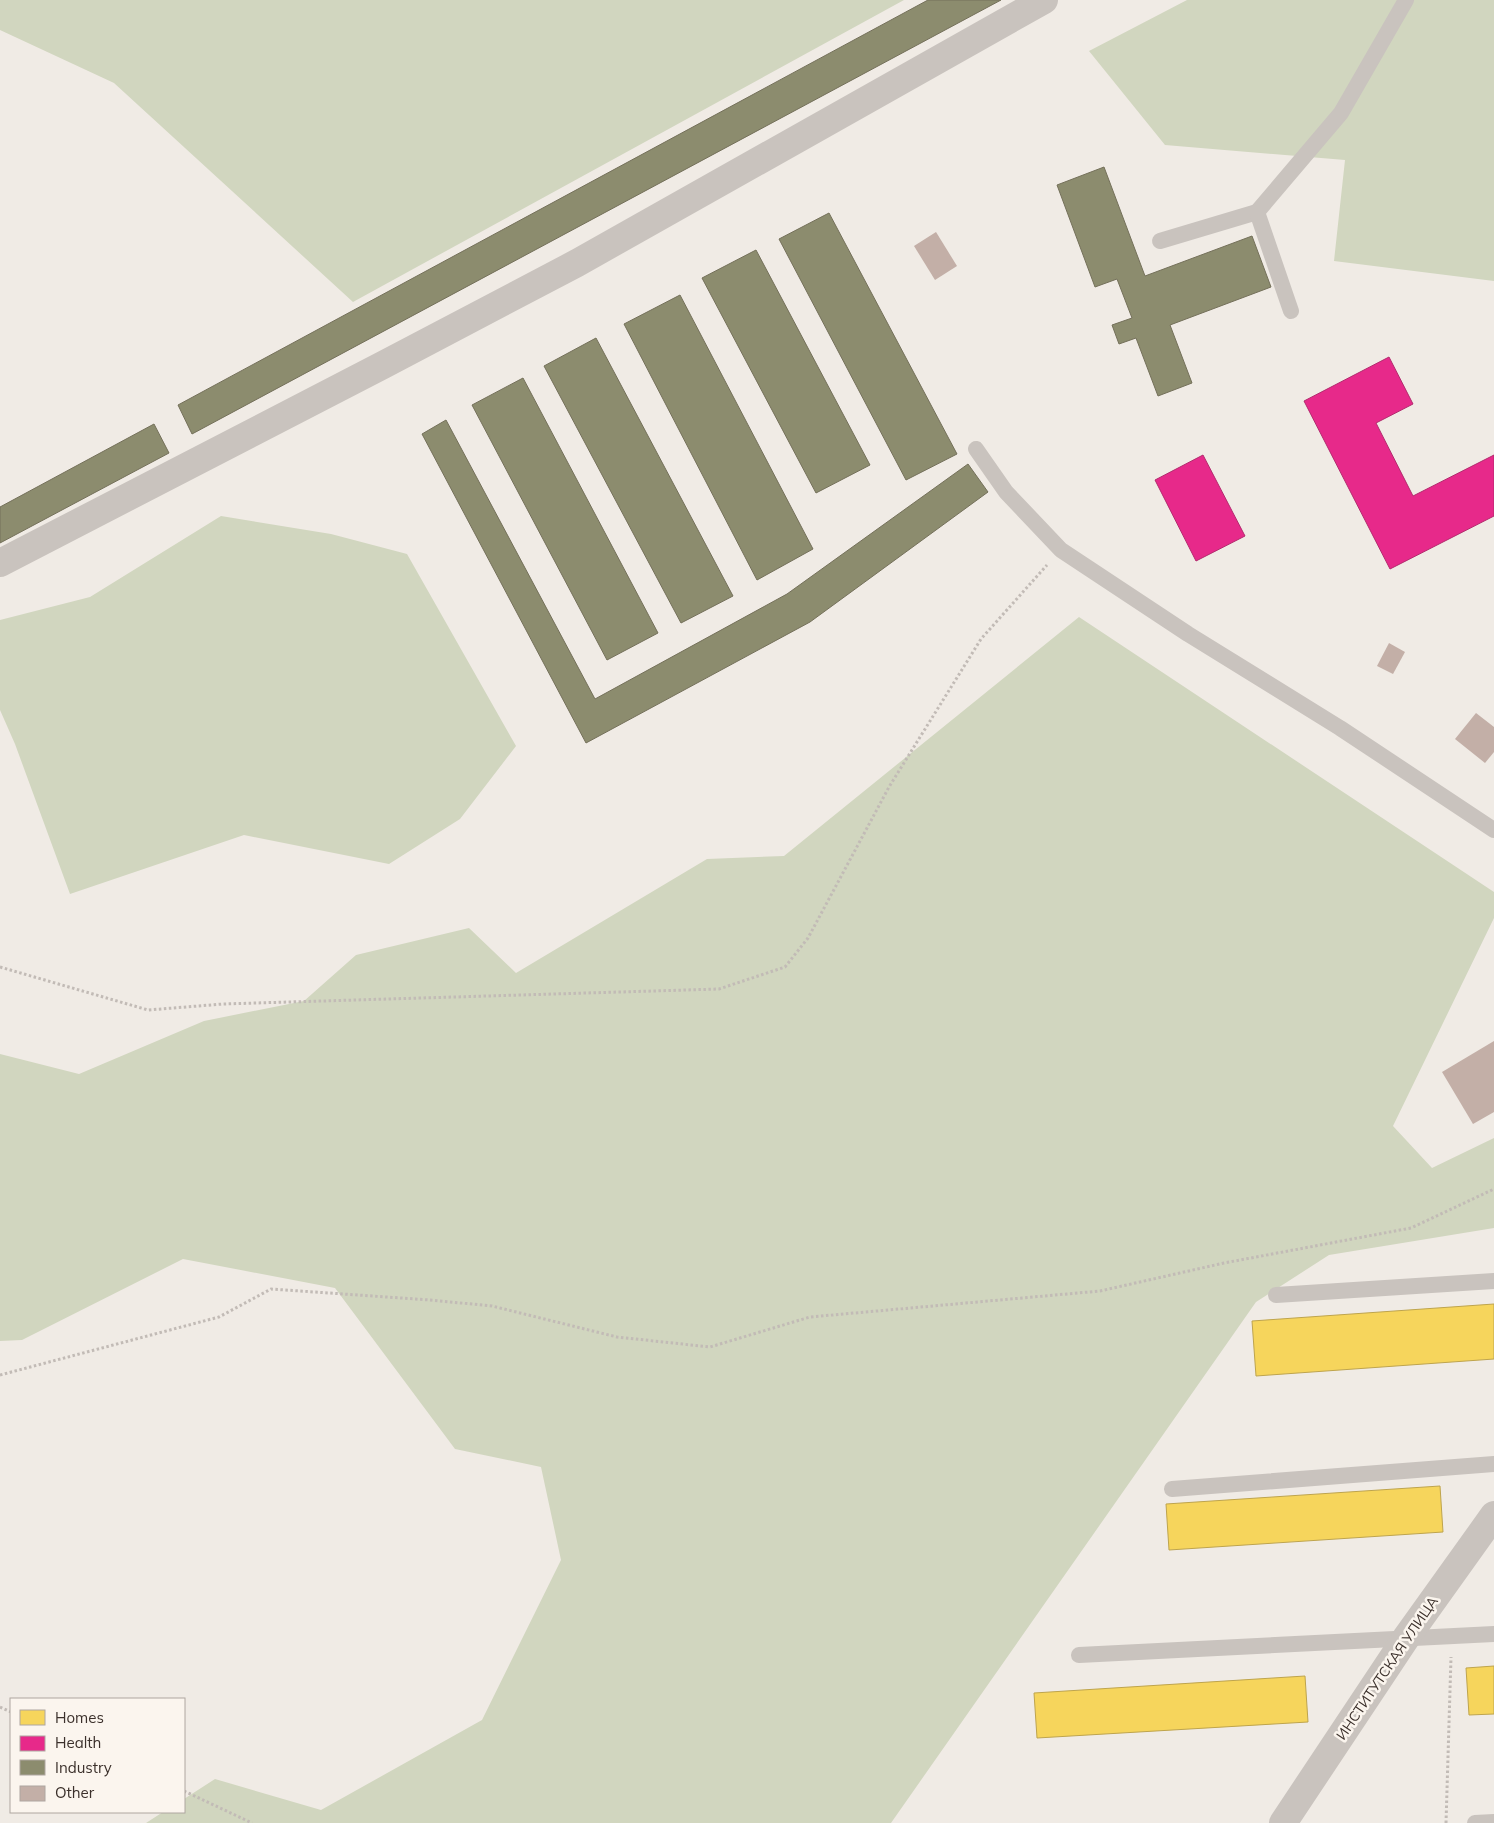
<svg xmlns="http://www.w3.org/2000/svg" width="1494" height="1823" font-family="Mulish,sans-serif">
  <rect width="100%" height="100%" fill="#f0ebe5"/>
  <!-- green -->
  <g fill="#d1d6bf">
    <path d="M0,0H904L353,302L114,83L0,30Z"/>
    <path d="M1187,0H1494V281L1334,261L1345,160L1165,145L1089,51Z"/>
    <path d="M221,516L331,534L407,554L516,746L460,819L389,864L244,835L70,894L15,744L0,710V620L90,597Z"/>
    <path d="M1079,617L1494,892V918L1393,1126L1432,1168L1494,1138V1228L1329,1255L1256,1302L891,1823H146L163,1812H184V1799L215,1779L321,1810L482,1720L561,1560L541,1467L455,1449L335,1288L183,1259L22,1340L0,1341V1054L79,1074L204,1021L304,1001L356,955L469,928L516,973L707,859L784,856Z"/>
  </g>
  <!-- homes -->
  <g fill="#f6d55c" stroke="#bea44d">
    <path d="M1494,1304V1359L1256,1376L1252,1321Z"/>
    <path d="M1440,1486L1443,1532L1169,1550L1166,1504Z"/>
    <path d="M1494,1666V1714L1469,1715L1466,1668Z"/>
    <path d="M1305,1676L1308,1722L1037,1738L1034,1693Z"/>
  </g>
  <!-- health -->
  <g fill="#e7298a" stroke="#b32b6e">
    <path d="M1389,357L1413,404L1376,423L1413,496L1494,455V516L1390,569L1304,401Z"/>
    <path d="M1203,455L1245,536L1196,561L1155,480Z"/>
  </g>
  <!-- industry -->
  <g fill="#8c8c6e" stroke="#74705a">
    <path d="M928,0H1001L192,434L178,405Z"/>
    <path d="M1104,167L1145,276L1252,236L1271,287L1170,325L1192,383L1158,396L1136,338L1119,344L1112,325L1132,318L1117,279L1095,287L1057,185Z"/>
    <path d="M829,213L957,454L906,480L779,239Z"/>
    <path d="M756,250L870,465L816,493L702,278Z"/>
    <path d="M680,295L813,549L757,580L624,324Z"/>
    <path d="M596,338L733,596L681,623L544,366Z"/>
    <path d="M523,378L658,633L607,660L472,405Z"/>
    <path d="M446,420L595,699L787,594L968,464L988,492L810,622L586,743L422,434Z"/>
    <path d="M154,424L169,453L0,543V507Z"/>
  </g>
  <!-- building -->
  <g fill="#c3afa7">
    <path d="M936,232L957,266L935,280L914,246Z"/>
    <path d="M1389,643L1405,652L1393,674L1377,666Z"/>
    <path d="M1476,713L1494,727V752L1485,763L1455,739Z"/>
    <path d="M1494,1041V1112L1473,1124L1442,1072Z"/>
  </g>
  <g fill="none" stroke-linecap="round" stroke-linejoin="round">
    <!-- path -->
    <g stroke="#c2bbb6" stroke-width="3" stroke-dasharray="2.5 2.5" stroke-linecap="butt">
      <path d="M0,967L148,1010L223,1004L719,989L785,967L808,938L889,787L981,639L1047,565"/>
      <path d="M0,1375L219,1317L271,1289L430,1300L492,1306L617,1337L710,1347L810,1317L1100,1291L1224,1263L1411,1228L1494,1189"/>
      <path d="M0,1707L11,1712"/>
      <path d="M184,1791L252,1823"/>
      <path d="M1446,1823L1451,1657"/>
    </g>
    <!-- service -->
    <g stroke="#c9c3be" stroke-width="16">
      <path d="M1160,241L1257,212"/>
      <path d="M1291,311L1257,212L1341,113L1406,0"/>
      <path d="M976,449L1006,492L1061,550L1188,634L1340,728L1494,830"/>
      <path d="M1276,1295L1494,1281"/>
      <path d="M1172,1489L1494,1464"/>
      <path d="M1079,1655L1494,1634"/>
      <path d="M1475,1823L1494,1822"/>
    </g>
    <!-- minor -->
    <g stroke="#c9c3be" stroke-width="28">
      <path d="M0,563L383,365L577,263L1044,0"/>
      <path d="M1283,1823L1406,1638L1494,1515"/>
    </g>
  </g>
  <g text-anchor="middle" stroke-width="5" stroke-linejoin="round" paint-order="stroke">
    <!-- street labels -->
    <g font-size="14" fill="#3b302b" stroke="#fbf5ee">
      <text transform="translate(1387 1668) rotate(-56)" y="5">ИНСТИТУТСКАЯ УЛИЦА</text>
    </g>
  </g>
  <!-- legend -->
  <rect x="10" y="1698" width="175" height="115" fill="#fbf5ee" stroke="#aea6a0"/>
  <rect x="20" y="1710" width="25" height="15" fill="#f6d55c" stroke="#aea6a0"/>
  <text x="55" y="1723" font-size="15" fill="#3b302b">Homes</text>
  <rect x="20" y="1736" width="25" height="15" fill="#e7298a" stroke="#aea6a0"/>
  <text x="55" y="1748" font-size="15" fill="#3b302b">Health</text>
  <rect x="20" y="1760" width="25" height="15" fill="#8c8c6e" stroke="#aea6a0"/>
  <text x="55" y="1773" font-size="15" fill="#3b302b">Industry</text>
  <rect x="20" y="1786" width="25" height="15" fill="#c3afa7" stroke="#aea6a0"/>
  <text x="55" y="1798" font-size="15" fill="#3b302b">Other</text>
</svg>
